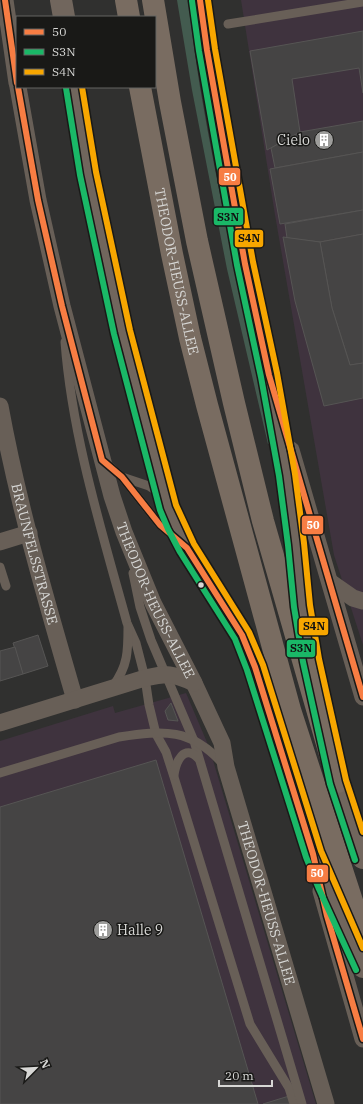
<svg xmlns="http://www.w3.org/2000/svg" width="363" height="1104" font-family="'IBM Plex Serif',serif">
  <rect width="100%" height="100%" fill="#30302f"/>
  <!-- commercial -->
  <g fill="#3f333e">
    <path d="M241,0H363V645L334,555L275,215Z"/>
    <path d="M186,693L209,747L316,1104H0V741L113,706L115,713Z"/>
  </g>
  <!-- green -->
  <path fill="#435b4f" d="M177,0H188C192,29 195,58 200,87C220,206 248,325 275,442L268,444L227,269L192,90Z"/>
  <!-- building -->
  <g fill="#454444" stroke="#565554">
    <path d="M363,31V93L359,68L292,79L300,132L267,150L250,51Z"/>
    <path d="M363,121V152L275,168L271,148L300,132Z"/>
    <path d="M363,152V210L280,224L270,169Z"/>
    <path d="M363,210V234L320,242L287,238L285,224Z"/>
    <path d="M363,234V363L350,365L332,308L320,242Z"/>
    <path d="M283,237L320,242L332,308L350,365L363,363V398L324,406L295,301Z"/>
    <path d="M38,635L48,666L23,674L13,643Z"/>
    <path d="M15,647L23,674L0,681V651Z"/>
    <path d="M171,703L178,721L168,720L165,711Z"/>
    <path d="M156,760L258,1104H0V807Z"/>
    <path d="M289,1096L292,1104H263Z"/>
  </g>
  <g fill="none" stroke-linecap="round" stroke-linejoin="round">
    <!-- service -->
    <g stroke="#685f57" stroke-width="9">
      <path d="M228,24L363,2"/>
      <path d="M65,342C72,436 102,532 127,623L136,643L145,678L149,705L156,734L166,752L174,777L250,1024L289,1088L294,1104"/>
      <path d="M105,462L122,477L160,525L173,536"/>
      <path d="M122,477L149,486L161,494"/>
      <path d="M0,567L6,586"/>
      <path d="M133,573L140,607L151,640L194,741L302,1104"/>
      <path d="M113,686C128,666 128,651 128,627"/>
      <path d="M0,773L119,737C164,730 191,728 223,764"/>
      <path d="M174,775C176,761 184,744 198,758"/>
    </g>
    <!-- minor -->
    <g stroke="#685f57" stroke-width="17">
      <path d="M5,0L17,83"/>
      <path id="s1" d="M18,87L38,200L62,306L112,496L124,532L153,603L194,683L222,743L226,767L326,1104"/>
      <path id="s2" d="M0,406C18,505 47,603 75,700"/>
      <path d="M291,450L363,697"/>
      <path d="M0,542L29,533"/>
      <path d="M330,582L353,598L363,601"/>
      <path d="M0,723L145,678C168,673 172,673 194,683"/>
      <path d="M321,891L363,1039"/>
    </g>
    <!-- primary -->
    <g stroke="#71665d" stroke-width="22">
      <path d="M61,0L64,17"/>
      <path d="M200,0L207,50L245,264L269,375L287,475L296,544L302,606L311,659"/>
      <path d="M74,87L88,173L100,232L122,332L168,508L175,525L187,548L242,635L255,667L313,854L326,886L363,967"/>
      <path d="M334,763L338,782L363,858"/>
    </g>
    <!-- motorway -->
    <g stroke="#796c61" stroke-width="22">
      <path d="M126,0L129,17"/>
      <path d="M153,0L170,102L197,241L234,403L263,521L338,782"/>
      <path id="s3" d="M140,87L172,254L190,338L207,405L290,710L363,935"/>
    </g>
    <defs>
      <g id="bus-1">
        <path d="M5,0L17,83"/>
        <path d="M200,0L207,50L245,264L269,375L363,697"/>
        <path d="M18,87L38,200L62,306L102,460L122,477L160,525L187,548L242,635L255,667L313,854L327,916L363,1039"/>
      </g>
      <g id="bus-2">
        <path d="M192,1L199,51L237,265L261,377L279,476L288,545L294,607L303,662L330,784L355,860"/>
        <path d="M66,88L80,175L114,334L160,510L168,529L180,552L235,639L247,670L306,857L319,889L356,970"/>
      </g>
      <g id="bus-3">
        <path d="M208,0L215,49L253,262L277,373L295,474L304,543L310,605L319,659L346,780L363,832"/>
        <path d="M82,87L96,172L130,330L176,505L194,544L249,632L263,665L321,851L363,948"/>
      </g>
    </defs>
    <!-- bus-1 casing -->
    <use href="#bus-1" stroke="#191917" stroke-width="9"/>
    <!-- bus-2 casing -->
    <use href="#bus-2" stroke="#191917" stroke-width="9"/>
    <!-- bus-3 casing -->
    <use href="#bus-3" stroke="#191917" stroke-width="9"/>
    <!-- bus-1 -->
    <use href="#bus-1" stroke="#f77d43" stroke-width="6"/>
    <!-- bus-2 -->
    <use href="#bus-2" stroke="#1ab867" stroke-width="6"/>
    <!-- bus-3 -->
    <use href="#bus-3" stroke="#f7a600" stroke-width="6"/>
  </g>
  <!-- icons -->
  <defs>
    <symbol id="building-disc" viewBox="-11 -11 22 22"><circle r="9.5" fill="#9d9d9b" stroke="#191917"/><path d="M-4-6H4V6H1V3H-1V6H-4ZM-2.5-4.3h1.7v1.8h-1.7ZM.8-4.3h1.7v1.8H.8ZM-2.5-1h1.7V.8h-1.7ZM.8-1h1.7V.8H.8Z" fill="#fff"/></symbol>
  </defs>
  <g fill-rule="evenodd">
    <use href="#building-disc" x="313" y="129" width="22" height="22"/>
    <use href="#building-disc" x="92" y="919" width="22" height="22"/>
  </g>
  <!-- markers -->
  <circle fill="#d7d7d5" stroke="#191917" stroke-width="1.5" cx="201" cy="585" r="3.5"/>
  <g text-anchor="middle" stroke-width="3" stroke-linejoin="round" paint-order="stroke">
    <!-- poi labels -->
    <g font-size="14" fill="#d7d7d5" stroke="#191917" text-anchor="end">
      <text x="310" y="145">Cielo</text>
      <text x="117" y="935" text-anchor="start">Halle 9</text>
    </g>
    <!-- street labels -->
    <g font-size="14" fill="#d7d7d5" stroke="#191917">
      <text dy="5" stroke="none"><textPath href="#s3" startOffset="188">THEODOR-HEUSS-ALLEE</textPath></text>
      <text dy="5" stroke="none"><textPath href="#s2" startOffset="152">BRAUNFELSSTRASSE</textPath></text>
      <text dy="5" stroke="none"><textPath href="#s1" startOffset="533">THEODOR-HEUSS-ALLEE</textPath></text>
      <text dy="5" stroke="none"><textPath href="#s1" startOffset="857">THEODOR-HEUSS-ALLEE</textPath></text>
    </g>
  </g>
  <g stroke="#191917" stroke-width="1.5">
    <rect x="218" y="167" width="23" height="19" rx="4" fill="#f77d43"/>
    <rect x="213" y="207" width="31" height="19" rx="4" fill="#1ab867"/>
    <rect x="234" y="229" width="30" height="19" rx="4" fill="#f7a600"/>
    <rect x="301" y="515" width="23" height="20" rx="4" fill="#f77d43"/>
    <rect x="298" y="617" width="31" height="19" rx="4" fill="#f7a600"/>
    <rect x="286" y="639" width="30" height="19" rx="4" fill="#1ab867"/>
    <rect x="306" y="864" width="23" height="19" rx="4" fill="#f77d43"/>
  </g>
  <g font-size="11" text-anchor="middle" font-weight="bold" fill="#fff">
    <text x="230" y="181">50</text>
    <text x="313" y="529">50</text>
    <text x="317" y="877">50</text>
  </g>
  <g font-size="11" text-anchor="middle" font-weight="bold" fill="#111">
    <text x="228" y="221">S3N</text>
    <text x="249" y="242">S4N</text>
    <text x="314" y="630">S4N</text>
    <text x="301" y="652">S3N</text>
  </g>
  <!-- legend -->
  <rect x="16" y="16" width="140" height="72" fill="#191917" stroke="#656563"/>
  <rect x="24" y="29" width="20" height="6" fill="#f77d43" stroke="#656563"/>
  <text x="52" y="36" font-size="12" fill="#d7d7d5">50</text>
  <rect x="24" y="49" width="20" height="6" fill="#1ab867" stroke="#656563"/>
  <text x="52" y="56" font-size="12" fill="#d7d7d5">S3N</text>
  <rect x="24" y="69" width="20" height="6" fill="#f7a600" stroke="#656563"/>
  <text x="52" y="76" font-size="12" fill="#d7d7d5">S4N</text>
  <!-- north arrow -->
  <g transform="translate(36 1068) rotate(66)" stroke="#191917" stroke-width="3" paint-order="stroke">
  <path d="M0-3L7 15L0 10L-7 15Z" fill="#d7d7d5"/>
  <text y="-6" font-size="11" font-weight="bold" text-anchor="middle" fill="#d7d7d5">N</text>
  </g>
  <!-- scale -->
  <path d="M219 1080v6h53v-6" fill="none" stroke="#d7d7d5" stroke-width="2"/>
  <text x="225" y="1080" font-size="12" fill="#d7d7d5" stroke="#191917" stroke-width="3" paint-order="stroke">20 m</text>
</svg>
